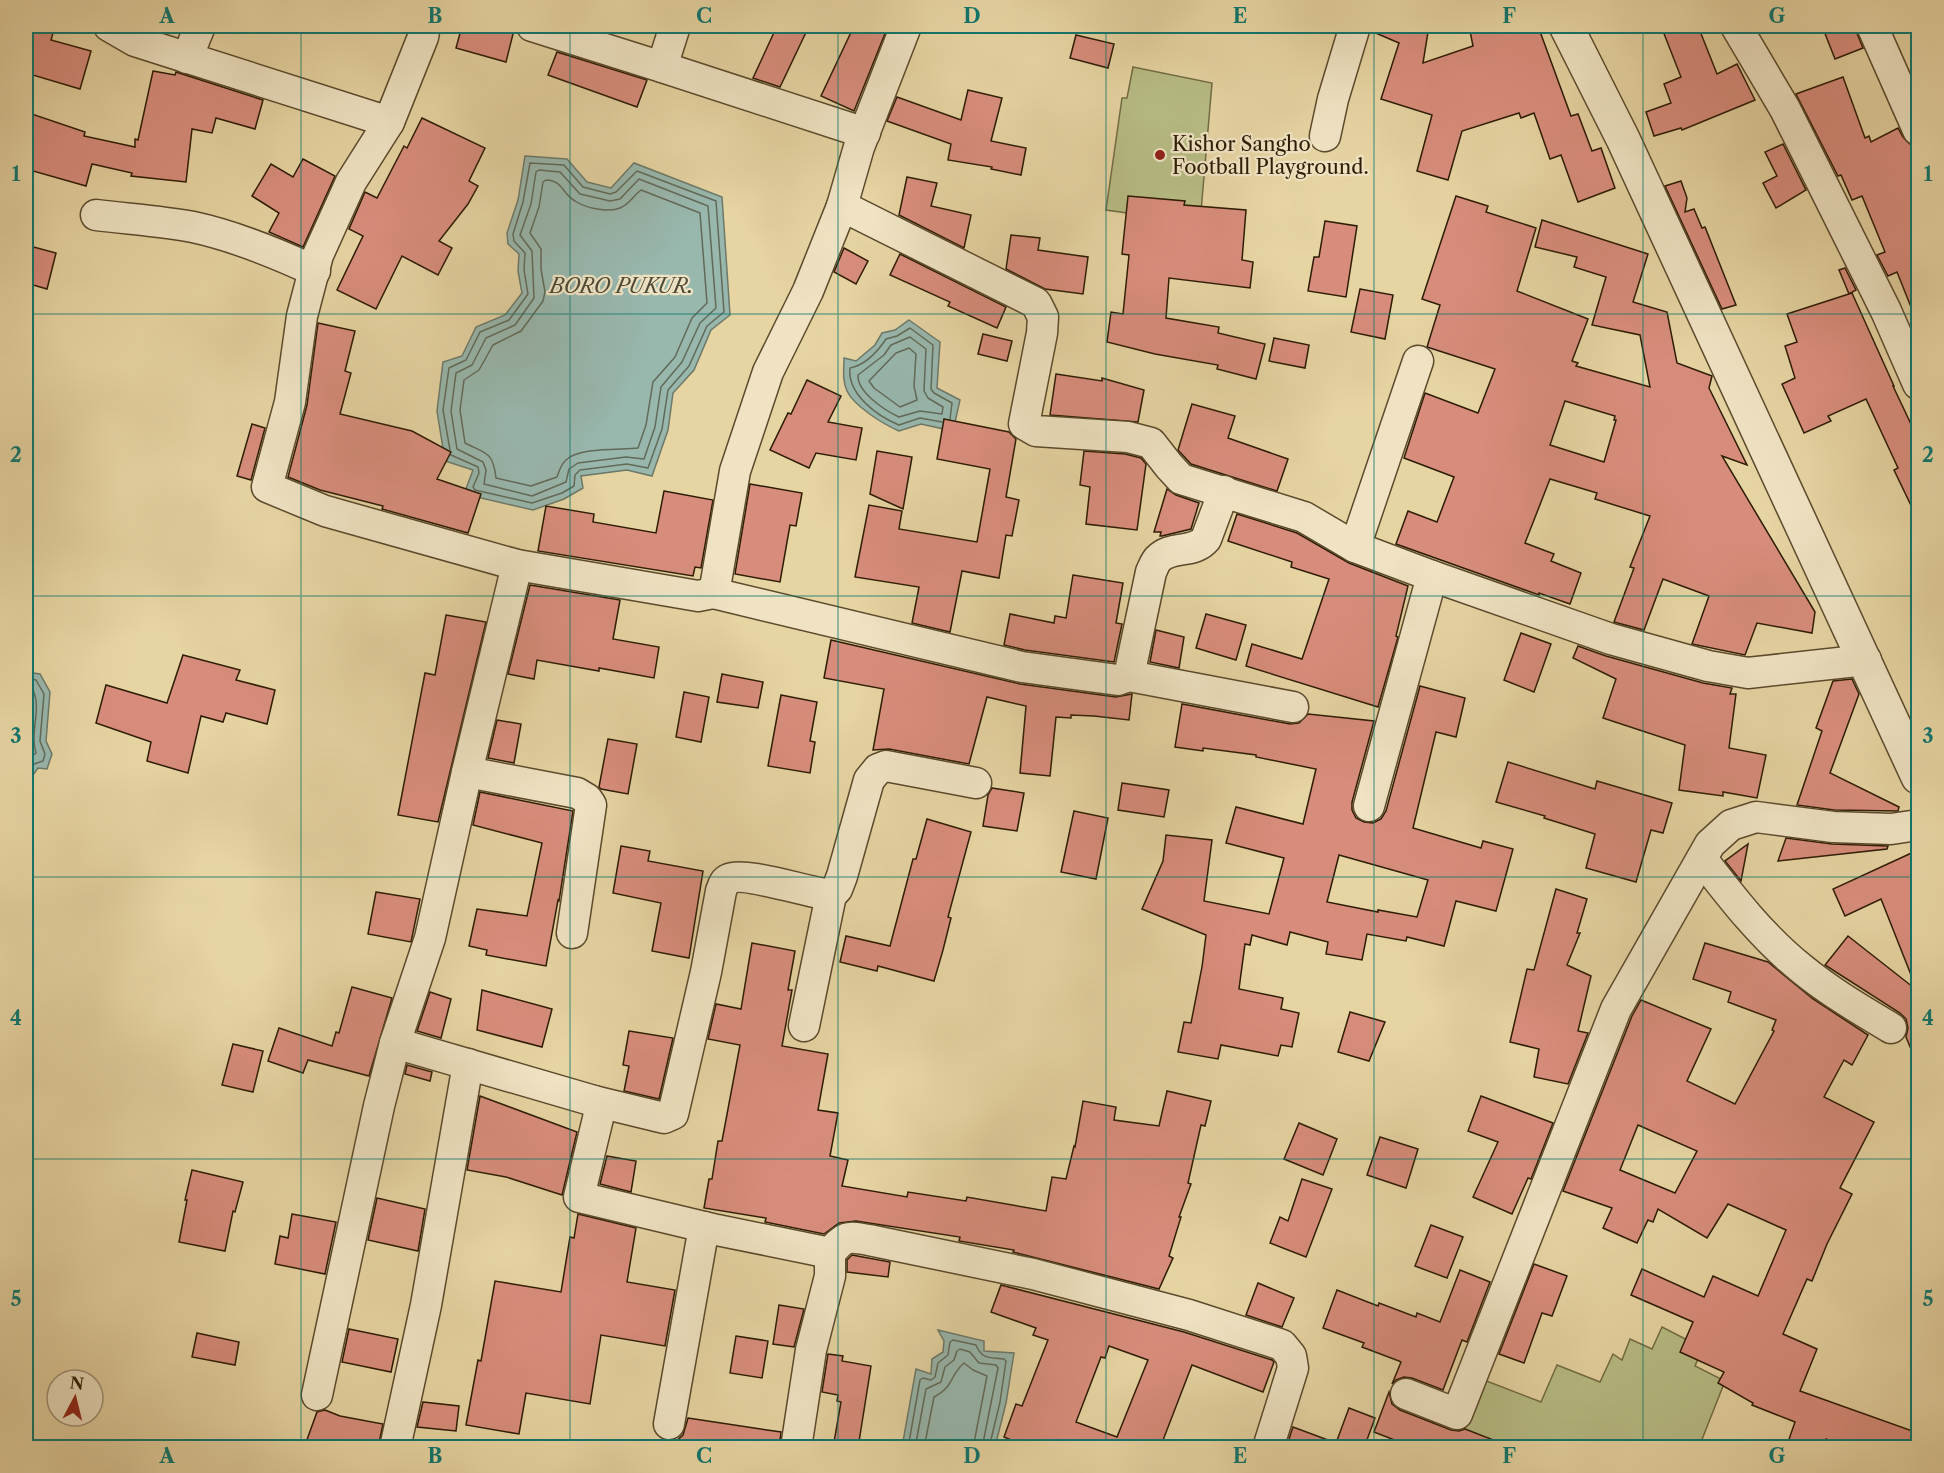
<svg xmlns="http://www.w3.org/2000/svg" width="1944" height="1473" font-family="'Libre Caslon Text',serif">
  <rect width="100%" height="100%" fill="#e6d4a2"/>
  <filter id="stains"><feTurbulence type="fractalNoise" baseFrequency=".00333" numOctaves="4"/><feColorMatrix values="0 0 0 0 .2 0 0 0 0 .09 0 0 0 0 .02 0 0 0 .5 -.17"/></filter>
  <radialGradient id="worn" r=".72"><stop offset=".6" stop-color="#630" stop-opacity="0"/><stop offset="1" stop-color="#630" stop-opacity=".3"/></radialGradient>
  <!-- green -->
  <g fill="#b7bc84" stroke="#726c44" stroke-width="1.5">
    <path d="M1133,67L1212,83L1200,223L1106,210L1122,98H1127Z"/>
    <path d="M1662,1327L1703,1348L1695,1366L1725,1381L1699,1447H1509L1453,1424L1471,1375L1541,1402L1557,1365L1600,1382L1613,1354L1622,1360L1630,1339L1652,1349Z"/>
  </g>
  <!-- water -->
  <g fill="#98b7ad" stroke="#6d7969" stroke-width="1.5">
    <path d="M525,156L567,159L587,182L611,188L634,163L722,197L730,315L711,330L694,370L673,393L668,430L652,476L627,470L581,476L583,488L564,499L533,510L464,494L473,470L445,461L437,411L443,362L462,356L476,327L505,315L522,293L518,271L519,254L508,244L507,233L518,200Z"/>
    <path d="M909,320L940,342L937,388L960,400L953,431L921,424L899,431C883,424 854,406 847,391C842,380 844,369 844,358L856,361L875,345L882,333L895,330Z"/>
    <path d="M26,672L40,674L50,692L46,741L52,754L47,769L38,768L30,779L32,797L26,804Z"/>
    <path d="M938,1330L984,1341V1351L1014,1353L1006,1403L995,1447H902L916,1369L931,1374L932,1359L943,1352L944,1341Z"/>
  </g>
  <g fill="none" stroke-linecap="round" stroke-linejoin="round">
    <!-- shore -->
    <g stroke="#626a58" stroke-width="1.5">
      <path d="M539,170L560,172L580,194L610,201L620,199L639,179L708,206L716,308L700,323L682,362L661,387L655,427L644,459L626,457L578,463L569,469L566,482L532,496L484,484L486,470L483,462L457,449L451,411L456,373L472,365L486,338L515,325L534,298L532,251L520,235L531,204L536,172Z"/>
      <path d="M546,180C564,181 561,193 575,201C585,208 609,213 620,208C629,205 634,195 641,190L700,213L707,303L692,318L675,357L653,382L646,425L638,448C620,450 579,447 566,460C561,464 559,471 557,477L531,486L496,478C493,451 486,454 465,443L460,410L464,380L479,370L493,345L521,331L543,301L545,292L541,269V249L530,233L539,207L543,182Z"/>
      <path d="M910,337L926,349L924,391L928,398L943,407L942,414L920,411L899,417C884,410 857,392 858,375L884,355L891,345Z"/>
      <path d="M909,348L916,354L914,386L917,400L900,407L874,388L869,381L896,353Z"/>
      <path d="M942,422L920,418L899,425C877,416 847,394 850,368C865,365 878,351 886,339L897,336L910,328L933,345L931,389L934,393L952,403L950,419"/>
      <path d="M450,450L443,410L449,368L466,360L480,332L509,320L528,294L524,270L525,253L514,241L513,234L523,202L530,163L564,165L583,187L610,194L616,192L637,171L716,201L724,312L707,326L689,366L668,390L662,429L648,468L627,464L580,470L575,475L574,486L562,493L532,503L475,490L473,487L479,473L478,467L451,455"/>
      <path d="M26,678L36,680L44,694L40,741L45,754L43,761L34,764L26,775"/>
      <path d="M26,686L32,688C43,708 29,732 36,753L26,762"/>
      <path d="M908,1448L920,1380L923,1378L931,1380L935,1377L938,1363L948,1355L950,1342L953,1340L976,1345C982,1360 990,1357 1004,1359L1006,1361L1000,1402L989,1448"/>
      <path d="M915,1448L926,1389L941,1382L945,1367L954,1360L957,1351L960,1349L970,1352L979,1363L996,1365L998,1368L982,1448"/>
      <path d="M924,1448L934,1397C954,1387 949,1376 964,1363L973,1370L987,1376L973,1448"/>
    </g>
  </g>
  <!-- building -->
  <g fill="#d88d7c" stroke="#2d1c04" stroke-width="1.5" fill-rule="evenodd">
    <path d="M26,26H55L51,40L91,51L80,89L26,73Z"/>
    <path d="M462,26H515L506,62L456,48Z"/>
    <path d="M777,26H809L780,87L753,78Z"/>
    <path d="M854,26H888L854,111L821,96Z"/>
    <path d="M1372,26H1429L1423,63L1473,46L1469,26H1538L1571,116L1578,114L1592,151L1601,148L1615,188L1578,202L1561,155L1550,159L1534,113L1521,118L1519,113L1462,131L1448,180L1417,171L1432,115L1381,99L1399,43L1371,31Z"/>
    <path d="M1661,26H1698L1717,74L1737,64L1755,100L1682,130L1681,128L1654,136L1646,112L1671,103L1664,84L1681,77Z"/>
    <path d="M1822,26H1854L1863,48L1835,59Z"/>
    <path d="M1076,35L1114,44L1108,68L1070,58Z"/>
    <path d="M557,52L647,80L637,107L548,75Z"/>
    <path d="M153,71L175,75L176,72L179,73L263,100L255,129L216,118L212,133L192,129L186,182L131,176L132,173L92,164L86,186L26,169V112L85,132L84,136L135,147V139L138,140Z"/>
    <path d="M1843,77L1865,138L1869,136L1871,142L1898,128L1903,137L1912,146L1918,159V322H1917L1897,272L1888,276L1877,255L1885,252L1862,196L1852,200L1841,175L1838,176L1796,94Z"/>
    <path d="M968,90L1002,98L991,141L1026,148L1021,175L991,169L992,167L948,160L951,144L887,121L897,97L961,120Z"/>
    <path d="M422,118L485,148L469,181L478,186L468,204L439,241L452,248L438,275L402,256L376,309L337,290L363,236L349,229L365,192L377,198L404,146L407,148Z"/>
    <path d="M1783,144L1806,190L1776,208L1763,183L1777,176L1765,152Z"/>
    <path d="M303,159L335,176L303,247L269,232L279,213L252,196L271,164L293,177Z"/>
    <path d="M907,177L937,183L931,206L971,215L964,248L899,215Z"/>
    <path d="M1681,181L1687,198L1685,212L1694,209L1702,228L1705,227L1736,305L1722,309L1665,186Z"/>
    <path d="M1128,196L1185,201L1184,205L1246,210L1242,260L1253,262L1250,288L1169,278L1166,318L1219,327L1218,333L1265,344L1256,379L1217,369L1218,365L1155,354L1107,342L1111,312L1123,314L1129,255L1122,254Z"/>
    <path d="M1456,196L1488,206L1486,212L1536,228L1517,291L1588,319L1572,361L1578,363L1576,366L1650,387L1640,335L1592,325L1606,277L1574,267L1577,257L1535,247L1542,220L1648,254L1633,302L1667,312L1677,363L1712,376L1709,388L1747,465L1722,456L1815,612L1812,633L1757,623L1745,655L1692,644L1709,596L1663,579L1644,630L1614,622L1634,568L1630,567L1650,516L1595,499L1597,493L1550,479L1525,543L1554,554L1551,561L1581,573L1570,604L1539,593V595L1396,544L1408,511L1437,522L1454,477L1404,458L1425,393L1478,413L1495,369L1427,347L1440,305L1422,299ZM1565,401L1615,416L1614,420H1616L1604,462L1550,445Z"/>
    <path d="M1325,221L1357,226L1346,297L1308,291L1314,257H1319Z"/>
    <path d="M1011,235L1040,238L1038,250L1088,257L1083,294L1045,289L1006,269Z"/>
    <path d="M26,245L56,253L47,289L26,283Z"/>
    <path d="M844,248L868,261L856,284L834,272Z"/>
    <path d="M900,254L1006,307L997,328L948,306L950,302L890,275Z"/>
    <path d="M1845,268L1856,290L1849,294L1839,270Z"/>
    <path d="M1360,289L1393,295L1385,339L1351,332Z"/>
    <path d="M1852,293L1894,386H1893L1918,439V520L1894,470L1898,468L1866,399L1828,416L1831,421L1804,433L1782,384L1795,378L1785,346L1797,342L1787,314Z"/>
    <path d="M318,323L355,331L345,371L351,373L340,414L412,431L451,452L437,479L481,494L468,533L382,509L383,506L320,490L288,477L307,405Z"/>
    <path d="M983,334L1012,341L1007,361L978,354Z"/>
    <path d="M1274,338L1309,345L1305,368L1269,361Z"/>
    <path d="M1056,374L1102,381V378L1144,390L1138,422L1050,415Z"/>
    <path d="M807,380L841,396L828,422L862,428L856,460L816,453L809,468L770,450L788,413L791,414Z"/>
    <path d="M1192,404L1235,416L1228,438L1288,459L1277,491L1191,464L1178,450Z"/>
    <path d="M944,419L1009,432L1016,439L1006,497L1019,500L1012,536L1006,535L999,578L962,571L950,632L912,623L919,587L855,577L869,505L902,511L899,529L977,542L990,469L937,459Z"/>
    <path d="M252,424L265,428L251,480L237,476Z"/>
    <path d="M877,451L912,457L903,509L870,494Z"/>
    <path d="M1084,451L1125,454L1141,458L1146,464L1137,530L1086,524L1090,487L1080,485Z"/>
    <path d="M750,484L802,493L796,526L790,525L780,582L735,574Z"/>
    <path d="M1167,489L1176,495L1199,503L1191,529L1162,536H1160L1161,532H1154Z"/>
    <path d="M664,491L713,500L701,568L695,567L693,576L538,551L546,506L594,514L593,522L656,533Z"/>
    <path d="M1237,514L1297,533L1349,563L1408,586L1396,636L1398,637L1378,707L1246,666L1252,644L1302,659L1329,579L1291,567L1292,562L1228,541Z"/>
    <path d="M1073,575L1123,583L1116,623L1122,624L1114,662L1025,650L1004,645L1010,614L1054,623L1055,616L1066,618Z"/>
    <path d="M530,585L620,600L613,639L659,647L654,678L599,668V671L537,660L534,679L508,674Z"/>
    <path d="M1206,614L1246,625L1236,660L1196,648Z"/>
    <path d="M446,615L486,622L438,822L398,815L425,673L435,675Z"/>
    <path d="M1156,630L1184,637L1179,668L1150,662Z"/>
    <path d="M1521,633L1551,644L1534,692L1504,680Z"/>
    <path d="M831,640L1020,684L1116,697L1132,694L1129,720L1094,716L1071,715V718L1056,717L1050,776L1020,773L1026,706L987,697L969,764L889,749L873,750L884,689L824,678Z"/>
    <path d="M1578,646L1606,656L1703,683L1732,688L1730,694H1736L1729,748L1766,755L1757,798L1723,792V796L1679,790L1685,745L1603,718L1616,679L1573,658Z"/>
    <path d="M183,655L240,670L236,680L275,690L267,724L226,713L223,722L201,716L188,773L147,761L151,742L96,723L106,685L167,703Z"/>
    <path d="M722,674L763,682L758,708L717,702Z"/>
    <path d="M1852,679L1859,694L1830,773L1899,807L1898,811L1834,810L1797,805L1822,731L1816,728L1833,681Z"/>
    <path d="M1420,686L1465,698L1456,737L1436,732L1413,828L1481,848L1483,841L1513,849L1496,911L1456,901L1444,946L1407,937L1406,941L1367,934L1362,960L1326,954L1328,942L1290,932L1287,945L1252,935L1250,945L1245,944L1239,989L1283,998L1281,1009L1299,1013L1292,1047L1281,1045L1278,1056L1221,1045L1218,1059L1178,1052L1184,1022L1191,1023L1202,967L1206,935L1142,909L1163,861L1166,835L1212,840L1204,901L1269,914L1284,858L1226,843L1236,807L1303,824L1316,769L1256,757V755L1203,748V751L1175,747L1182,704L1290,724L1299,723L1308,714L1374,721L1352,802V810L1356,818L1364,822L1373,823L1381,819L1386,811ZM1339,855L1428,880L1417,917L1378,910V912L1327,902Z"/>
    <path d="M684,692L709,697L701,742L676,737Z"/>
    <path d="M781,695L817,702L810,741L815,742L810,773L768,766Z"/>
    <path d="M497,720L521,724L514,763L488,758Z"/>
    <path d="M608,739L637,744L628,794L601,789L599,787Z"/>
    <path d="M1508,762L1595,789L1597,781L1672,803L1663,833L1651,830L1636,882L1586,868L1595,834L1544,818L1545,816L1496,802Z"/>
    <path d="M1122,783L1169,790L1164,817L1118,810Z"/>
    <path d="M992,788L1024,793L1017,831L983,826L988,795Z"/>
    <path d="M480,792L573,811L559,901L558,900L546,966L486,955L487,950L469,946L477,909L527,916L542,843L473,825Z"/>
    <path d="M1074,811L1108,818L1096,879L1061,872Z"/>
    <path d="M927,819L971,832L948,917L951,918L943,950L934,981L878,966L877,971L840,962L846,936L890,946L913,859H916Z"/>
    <path d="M1786,838L1832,844L1888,846L1887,849L1778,861Z"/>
    <path d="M1748,844L1741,881L1725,861Z"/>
    <path d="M621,846L650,851L648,861L703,871L689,958L652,951L661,903L613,893Z"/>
    <path d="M1918,850V990H1917L1881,899L1845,916L1833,889Z"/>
    <path d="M1556,889L1587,899L1577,933H1580L1567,965L1591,976L1578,1031L1588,1033L1568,1084L1534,1077L1539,1049L1510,1042L1527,969L1534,970Z"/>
    <path d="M376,892L420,899L411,942L368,934Z"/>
    <path d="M1848,936L1918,991V1066L1906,1037L1908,1028L1906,1019L1900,1013L1825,965Z"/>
    <path d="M752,943L795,951L788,990H792L782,1046L828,1054L818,1110L838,1113L830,1156L848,1160L842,1186L907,1197L908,1192L966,1201L967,1197L1046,1211L1052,1177L1066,1179L1074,1146L1075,1147L1083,1101L1116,1107L1114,1120L1159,1126L1167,1091L1211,1101L1205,1126L1201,1125L1188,1183L1191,1184L1179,1217H1181L1169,1256L1173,1258L1159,1289L1013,1252L1014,1250L959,1241L960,1237L856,1221L839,1223L824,1234L765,1222L766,1218L704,1208L709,1179H712L718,1141H722L740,1045L708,1039L716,1004L741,1009Z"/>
    <path d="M1705,943L1768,962L1813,999L1868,1035L1852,1065L1844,1060L1824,1097L1874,1122L1840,1188L1852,1194L1827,1244L1812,1281L1807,1279L1783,1334L1817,1349L1800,1391L1918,1433V1448H1849L1826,1439L1823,1448H1786L1795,1422L1752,1405L1753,1403L1718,1383L1724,1372L1680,1352L1693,1322L1631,1295L1642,1269L1704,1297L1713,1276L1758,1296L1786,1230L1728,1204L1707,1238L1658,1209L1653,1222L1648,1220L1637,1243L1603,1228L1612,1208L1563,1191L1632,1016L1641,1000L1711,1029L1687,1081L1735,1104L1774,1031L1772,1030L1776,1020L1728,1002L1731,992L1693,979ZM1638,1125L1697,1151L1675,1193L1620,1170Z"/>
    <path d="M352,987L392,998L369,1076L308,1060L303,1073L268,1061L279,1028L332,1046L336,1032L339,1033Z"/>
    <path d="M482,990L552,1009L542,1047L477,1030Z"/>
    <path d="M430,992L451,999L441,1038L417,1031Z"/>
    <path d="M1350,1012L1385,1022L1369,1061L1338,1052Z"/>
    <path d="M629,1031L673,1038L659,1099L624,1091L629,1066L623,1065Z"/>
    <path d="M233,1044L263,1051L253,1092L222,1085Z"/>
    <path d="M407,1065L432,1072L430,1081L405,1074Z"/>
    <path d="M480,1096L577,1132L562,1195L506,1177L467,1170Z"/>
    <path d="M1481,1096L1553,1123L1531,1179L1528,1178L1512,1214L1473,1197L1498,1142L1468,1131Z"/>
    <path d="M1299,1123L1337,1139L1323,1175L1284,1159Z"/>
    <path d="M1380,1137L1418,1149L1406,1188L1367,1175Z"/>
    <path d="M607,1156L636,1161L631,1192L600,1184Z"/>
    <path d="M192,1170L243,1182L235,1212L233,1211L225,1251L179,1242L187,1200H185Z"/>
    <path d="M1302,1179L1332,1189L1306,1257L1270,1243L1280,1217L1288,1221Z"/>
    <path d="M377,1198L425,1209L418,1251L368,1240Z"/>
    <path d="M292,1214L336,1222L325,1274L275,1264L280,1236L288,1238Z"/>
    <path d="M578,1214L636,1228L627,1282L675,1290L665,1346L601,1335L590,1404L526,1393L519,1434L466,1425L478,1360L481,1361L495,1281L561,1292L570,1237L574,1238Z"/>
    <path d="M1431,1225L1463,1237L1447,1278L1415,1266Z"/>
    <path d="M852,1255L890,1262L888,1277L847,1272V1260Z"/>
    <path d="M1534,1264L1567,1276L1552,1316L1542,1313L1524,1363L1499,1354Z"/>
    <path d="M1460,1270L1490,1282L1467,1342L1462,1340L1443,1390L1412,1378L1404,1377L1396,1380L1392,1384L1401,1362L1399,1361L1362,1347L1364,1343L1323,1328L1337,1290L1378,1306L1379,1303L1416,1317L1417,1313L1440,1322Z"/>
    <path d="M1258,1283L1294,1298L1282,1327L1246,1315Z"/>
    <path d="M1001,1285L1184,1332L1272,1360L1274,1362L1263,1392L1192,1365L1160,1448H1031L1004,1437L1016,1404L1022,1406L1048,1340L1033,1335L1036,1328L991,1312ZM1109,1346L1148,1360L1117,1437L1076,1422L1101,1357L1105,1358Z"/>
    <path d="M779,1305L804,1309L794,1347L773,1344Z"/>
    <path d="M349,1329L398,1339L391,1372L342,1362Z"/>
    <path d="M197,1333L239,1342L235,1365L192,1357Z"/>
    <path d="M736,1336L768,1341L762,1378L730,1373Z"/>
    <path d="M828,1354L843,1356L842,1361L871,1366L858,1448H833L841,1402L837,1401L838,1395L822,1392Z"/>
    <path d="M1389,1392L1392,1404L1400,1410L1451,1430L1459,1431L1465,1429L1509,1446V1448H1415L1374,1432Z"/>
    <path d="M423,1402L459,1406L456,1431L417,1427Z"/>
    <path d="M1349,1408L1375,1418L1364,1448H1286L1293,1427L1336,1443Z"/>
    <path d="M325,1410L340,1416L383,1424L378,1448H304L317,1412Z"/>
    <path d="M688,1418L781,1432L779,1448H704L674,1443L683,1435Z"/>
  </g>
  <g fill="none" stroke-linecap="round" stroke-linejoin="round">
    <defs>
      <g id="minor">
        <path d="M109,26L135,41L389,122L423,37L425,26"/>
        <path d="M532,26L662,67"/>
        <path d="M675,26L662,67L865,133"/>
        <path d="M906,26L859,147L842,206L1036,303L1043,317L1042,333L1024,424L1036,431L1128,437L1151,443L1169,466L1181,479L1304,517L1355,547L1432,576L1611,639L1708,666L1748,673L1866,660"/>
        <path d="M1736,26L1785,109L1886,311L1918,384"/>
        <path d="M1872,26L1918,130"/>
        <path d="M187,58L200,26"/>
        <path d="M389,122L351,182L318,255L302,316L290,402L267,487L325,511L517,565L698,596L713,593L716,582L735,471L768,372L808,291L842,206"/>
        <path d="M1325,136L1333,99L1355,26"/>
        <path d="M96,215C128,219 162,221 193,227C235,236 276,253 315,271"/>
        <path d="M1355,547L1418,361"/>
        <path d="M713,593L1022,667L1118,680L1129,676L1151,572C1153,568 1155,562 1158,559C1171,545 1194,554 1206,539L1224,491"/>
        <path d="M1129,676L1293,707"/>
        <path d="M467,772L577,793L587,799L591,805L572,933"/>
        <path d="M1369,806L1432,576"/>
        <path d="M1702,859C1732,898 1763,938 1802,969C1830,992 1861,1010 1891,1028"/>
        <path d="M804,1026L831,895"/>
        <path d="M395,1043L594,1101L600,1110L579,1197L717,1230L830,1253C845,1236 846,1236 869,1240L1033,1274L1189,1315L1282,1345L1291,1356L1293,1368L1268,1448"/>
        <path d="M594,1101L664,1118L673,1114L706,972L721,891C723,886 724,881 729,879C743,871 810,893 831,895L837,889L842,876L869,780L878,769L886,766L976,783"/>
        <path d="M1406,1394L1457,1414L1616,1009L1710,844L1731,825L1756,817L1833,827L1891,829L1918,825"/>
        <path d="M317,1395L379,1106L395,1043L430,938L467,772L517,565"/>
        <path d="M669,1424L704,1227"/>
        <path d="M395,1448L426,1305L468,1064"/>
        <path d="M796,1448L811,1350L830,1276V1253"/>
      </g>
      <path id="tertiary" d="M1566,26L1623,139L1918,777"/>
    </defs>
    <!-- minor casing -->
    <use href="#minor" stroke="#5b4a2c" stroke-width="33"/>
    <!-- tertiary casing -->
    <use href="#tertiary" stroke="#5b4a2c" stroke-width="36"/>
    <!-- minor -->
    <use href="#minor" stroke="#efe3c3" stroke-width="30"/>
    <!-- tertiary -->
    <use href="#tertiary" stroke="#efe3c3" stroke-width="33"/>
  </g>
  <!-- grid -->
  <path fill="none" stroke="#0f766e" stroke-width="1.5" stroke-opacity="0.55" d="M301,26V1448M570,26V1448M838,26V1448M1106,26V1448M1374,26V1448M1643,26V1448M26,314H1918M26,596H1918M26,877H1918M26,1159H1918"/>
  <!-- markers -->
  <circle fill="#8f2418" stroke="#efe3c3" stroke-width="2" cx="1160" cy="155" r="6"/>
  <g text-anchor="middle" stroke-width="4.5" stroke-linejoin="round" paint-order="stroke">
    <!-- poi labels -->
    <g font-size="20" fill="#2d1c04" stroke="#efe3c3" text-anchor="start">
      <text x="1172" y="151">Kishor Sangho<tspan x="1172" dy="23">Football Playground.</tspan></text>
    </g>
    <!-- water labels -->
    <g font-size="21" font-style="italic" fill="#4d4a37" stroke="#efe3c3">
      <text x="622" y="293">BORO PUKUR.</text>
    </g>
  </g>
  <!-- margin -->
  <rect width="1944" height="1473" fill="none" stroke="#e6d4a2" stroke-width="66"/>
  <!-- north arrow -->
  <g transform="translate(75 1398) rotate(7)"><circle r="28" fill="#efe3c3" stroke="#a19377" stroke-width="1.5"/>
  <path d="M0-4.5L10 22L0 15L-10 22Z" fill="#8f2418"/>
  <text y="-9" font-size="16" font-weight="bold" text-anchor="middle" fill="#2d1c04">N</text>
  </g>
  <rect x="33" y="33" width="1878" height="1407" fill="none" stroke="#0f766e" stroke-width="2"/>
  <g font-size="20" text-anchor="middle" font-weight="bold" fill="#0f766e">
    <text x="167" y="23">A</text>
    <text x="435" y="23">B</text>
    <text x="704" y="23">C</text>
    <text x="972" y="23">D</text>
    <text x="1240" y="23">E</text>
    <text x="1509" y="23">F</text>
    <text x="1777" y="23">G</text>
    <text x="16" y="181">1</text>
    <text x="1928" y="181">1</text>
    <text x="16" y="462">2</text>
    <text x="1928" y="462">2</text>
    <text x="16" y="743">3</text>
    <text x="1928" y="743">3</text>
    <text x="16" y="1025">4</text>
    <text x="1928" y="1025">4</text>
    <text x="16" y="1306">5</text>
    <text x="1928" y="1306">5</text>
    <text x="167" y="1463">A</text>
    <text x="435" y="1463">B</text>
    <text x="704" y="1463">C</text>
    <text x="972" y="1463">D</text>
    <text x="1240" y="1463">E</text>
    <text x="1509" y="1463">F</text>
    <text x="1777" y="1463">G</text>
  </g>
  <rect width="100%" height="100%" filter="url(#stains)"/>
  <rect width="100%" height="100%" fill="url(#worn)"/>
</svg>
